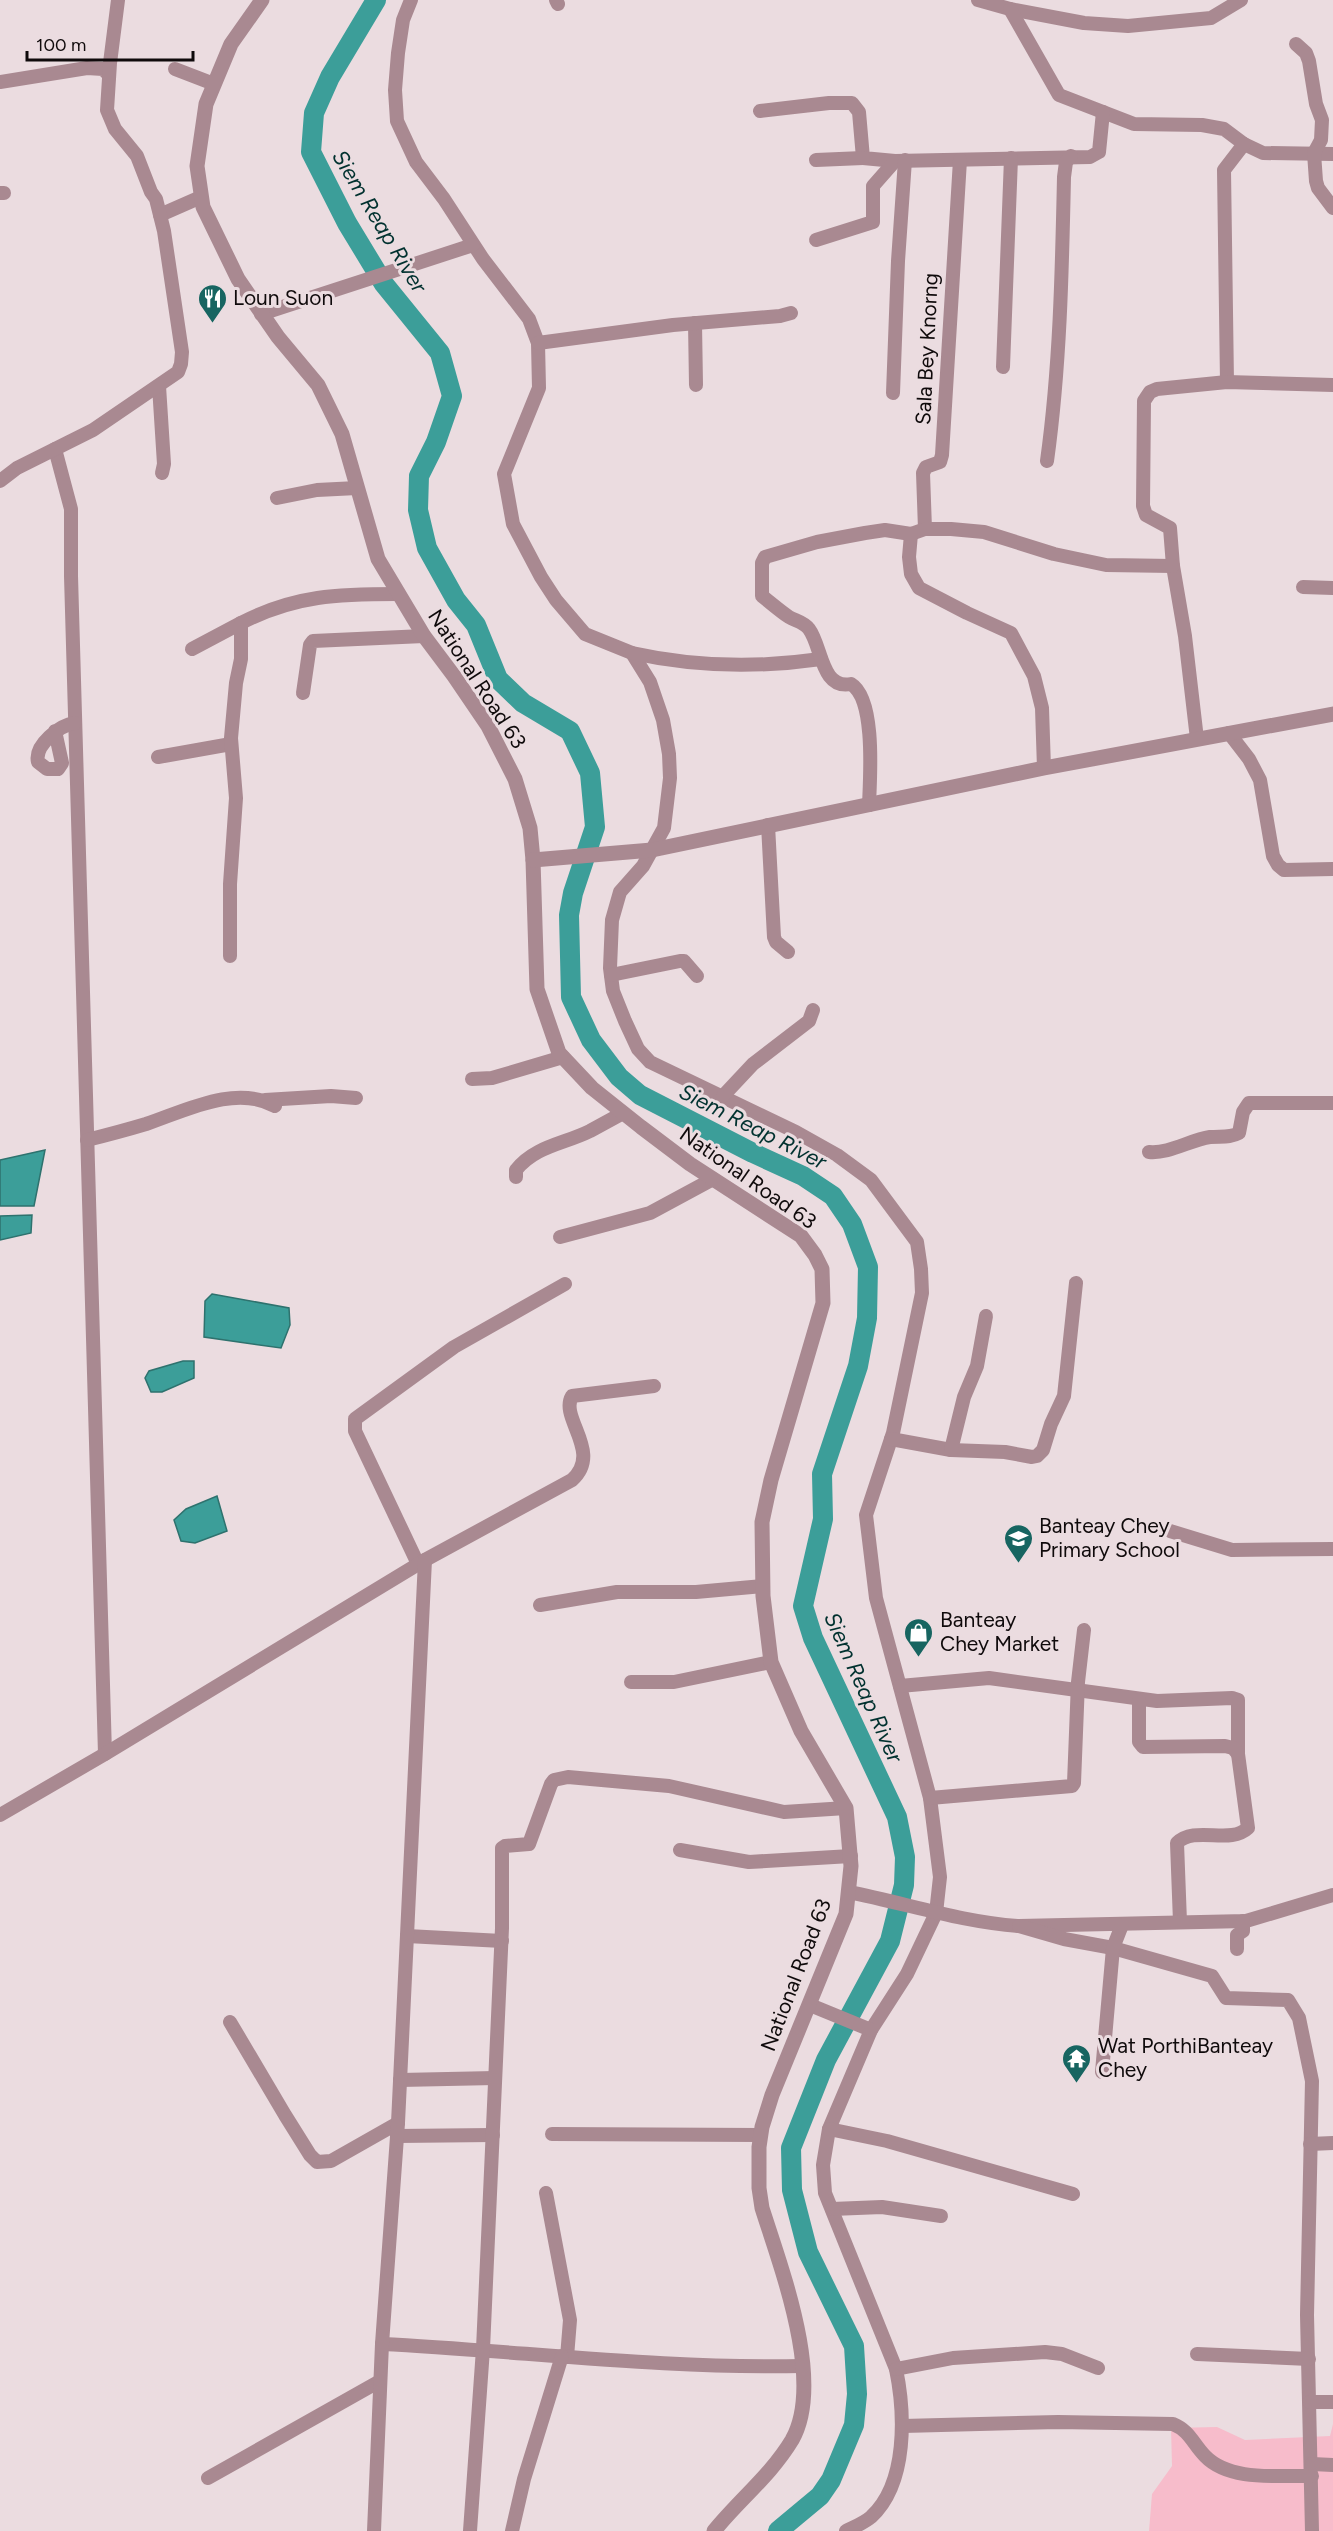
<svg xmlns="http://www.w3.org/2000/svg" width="1333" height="2531" font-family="Figtree,sans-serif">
  <rect width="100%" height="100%" fill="#ebdce0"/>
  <!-- green -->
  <path fill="#f7bccb" d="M1333,2424V2531H1149L1152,2494L1172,2466L1171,2428L1217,2427L1245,2440L1330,2436Z"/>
  <!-- water -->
  <g fill="#3c9e99" stroke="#2e726e" stroke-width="1.5">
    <path d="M45,1150L34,1206H0V1160Z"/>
    <path d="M32,1215L31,1233L0,1240V1216Z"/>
    <path d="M212,1294L289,1308L290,1325L281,1348L204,1337L205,1301Z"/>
    <path d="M183,1361H194V1378L162,1392H151L145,1378L149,1371Z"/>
    <path d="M217,1496L227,1531L195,1543L181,1541L174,1520L186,1509Z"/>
  </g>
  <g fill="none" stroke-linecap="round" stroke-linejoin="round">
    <!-- river -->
    <path stroke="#3c9e99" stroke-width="20" d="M376,0L330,77L314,113L311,152L347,223L384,284L440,353L452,396L436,442L419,476L418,510L427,548L456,600L476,625L498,679L523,703L570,731L590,773L595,827L573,893L569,915L571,997L591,1040L619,1077L640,1095L753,1153L803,1176L833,1196L852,1224L868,1267L867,1318L858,1366L822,1474L823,1519L803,1606L813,1638L897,1817L905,1857L904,1885L890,1941L826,2060L791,2148L792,2190L808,2252L854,2346L857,2394L854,2425L831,2480L820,2496L778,2531"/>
    <!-- minor -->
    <g stroke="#a98991" stroke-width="14">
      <path d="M411,0L403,20L398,53L395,90L397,121L416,162L444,199L483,259L529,319L538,343L539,388L504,474L513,524L541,577L556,600L585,634L632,653L650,682L663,720L669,754L670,778L664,828L643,866L620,892L612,920L610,968L613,991L625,1021L638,1049L650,1062L796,1132L837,1155L871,1180L917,1242L921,1269L922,1293L893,1433L866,1515L876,1598L930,1798L940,1877L936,1913L907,1974L871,2030L829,2129L823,2165L825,2193L896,2369C905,2413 908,2483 871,2517C864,2523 854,2527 846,2531"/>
      <path d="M556,0L558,4"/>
      <path d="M978,0L1010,9L1084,23L1128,26L1211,18L1241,0"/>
      <path d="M1010,9L1059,95L1134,124L1202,125L1224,129L1244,144L1263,153L1333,154"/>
      <path d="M1296,44L1306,53L1309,61L1316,104L1322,120L1321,140L1314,153L1316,181L1318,188L1333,208"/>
      <path d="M175,69L214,84"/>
      <path d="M0,82L87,68L103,69L109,75"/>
      <path d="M760,111L829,103H852L859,112L863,158L895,161L1090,157L1099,152L1103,112"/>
      <path d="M816,160L863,158"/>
      <path d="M0,193H4"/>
      <path d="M160,215L201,197"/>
      <path d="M816,240L873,222V186L895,161"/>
      <path d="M261,314L473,245"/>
      <path d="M695,323L696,385"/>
      <path d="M538,343L673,325L780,316L791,313"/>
      <path d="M1003,367L1011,158"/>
      <path d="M1227,382L1224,170L1244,144"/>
      <path d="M159,386L164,464L162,473"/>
      <path d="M893,393L898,261L905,160"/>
      <path d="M55,449L71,509V576L105,1754"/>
      <path d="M1047,461C1060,367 1062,272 1064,177L1066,162L1071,156"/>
      <path d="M0,481L17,468L93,430L178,372L181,364L182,352L164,231L156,199L151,192L137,156L115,129L107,110L110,63L118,0"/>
      <path d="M277,498L317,490L357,488"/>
      <path d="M925,529L923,473L926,467L940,462L942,455L960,160"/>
      <path d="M911,534L909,557L911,574L919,588L967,613L1011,633L1034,676L1042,708L1044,768"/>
      <path d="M1303,587L1333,588"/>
      <path d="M192,649L241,623"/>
      <path d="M632,653C695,667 758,668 821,659"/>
      <path d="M303,693L310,645L313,641L424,636"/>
      <path d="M55,731L62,763L58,769H47L38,762C34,745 60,725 75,723"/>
      <path d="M1229,733L1249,759L1260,780L1273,856L1278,865L1284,870L1333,869"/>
      <path d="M1197,739L1185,636L1173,566L1170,528L1146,515L1143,506L1144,401L1150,392L1157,389L1227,382L1333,385"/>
      <path d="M158,757L231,744"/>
      <path d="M869,805C870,778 876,699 851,684C821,690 822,646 809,629C804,622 796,621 789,617C780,611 771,603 762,596V563L765,557L817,542L865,533L885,530L911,534L925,529H951L984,532L1054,554L1106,565L1173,566"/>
      <path d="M768,825L774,937L776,942L788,952"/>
      <path d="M230,956V884L236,798L231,738L236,683L241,659V623C295,595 339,594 398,594"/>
      <path d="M611,975L680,961H684L697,976"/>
      <path d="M472,1079L492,1078L563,1057"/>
      <path d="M723,1096L753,1064L809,1021L813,1010"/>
      <path d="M265,1100L331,1096L356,1098"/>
      <path d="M87,1140C107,1135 126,1130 146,1124C185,1111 235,1084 275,1106"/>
      <path d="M1149,1152C1169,1154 1190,1140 1210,1137C1221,1136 1230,1138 1239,1133L1243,1112L1249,1103H1333"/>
      <path d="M516,1177V1170C535,1146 564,1144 590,1131C601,1125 612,1119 623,1113"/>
      <path d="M560,1237L650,1213L713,1179"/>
      <path d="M891,1439L951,1450L1005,1452L1032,1457L1037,1456L1043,1450L1051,1424L1064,1396L1076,1283"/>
      <path d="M951,1450L964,1397L977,1366L986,1316"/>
      <path d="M1170,1531L1232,1550L1333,1549"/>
      <path d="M418,1564L355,1431V1419L454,1347L565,1284"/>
      <path d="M540,1605L617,1592H696L763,1586"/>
      <path d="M631,1682H674L771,1662"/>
      <path d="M900,1686L989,1678L1157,1701L1232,1698L1238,1700V1754L1248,1828C1230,1845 1195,1825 1177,1843L1180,1922"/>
      <path d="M1139,1700V1742L1143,1747L1225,1746L1233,1748L1238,1754"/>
      <path d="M930,1798L1072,1786L1074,1783L1078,1682L1084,1630"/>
      <path d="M0,1815L105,1754L425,1560L572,1480C603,1452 559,1418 572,1396L654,1386"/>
      <path d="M680,1850L749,1862L851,1856"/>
      <path d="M848,1892C906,1903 960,1922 1019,1926L1246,1921L1333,1895"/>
      <path d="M1019,1926L1064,1939L1113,1948L1212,1976L1226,1998L1288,2000L1299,2018L1312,2081L1307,2315L1312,2531"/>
      <path d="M407,1936L502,1941"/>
      <path d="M1237,1949V1935L1243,1931V1921"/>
      <path d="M810,2005L871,2030"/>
      <path d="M230,2022L285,2115L310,2155L317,2162L331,2161L398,2123"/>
      <path d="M1102,2072L1113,1948L1122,1925"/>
      <path d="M400,2080L495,2078"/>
      <path d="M829,2129L887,2141L1073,2194"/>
      <path d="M552,2134L760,2135"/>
      <path d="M397,2136L493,2135"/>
      <path d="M1310,2144L1333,2143"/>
      <path d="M546,2193L570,2320L567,2357"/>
      <path d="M832,2209L882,2207L941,2216"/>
      <path d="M382,2344C522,2351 661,2369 802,2366"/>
      <path d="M1197,2354L1309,2359"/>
      <path d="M896,2369L953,2358L1045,2352L1062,2354L1098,2368"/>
      <path d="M1310,2402H1333"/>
      <path d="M903,2426L1058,2422L1173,2424C1190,2431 1193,2444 1205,2456C1230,2482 1279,2475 1312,2476"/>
      <path d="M1312,2464L1333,2465"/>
      <path d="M208,2478L380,2381"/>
      <path d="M374,2531L382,2344L398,2123L425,1560"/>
      <path d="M470,2531L483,2349L502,1928V1848L505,1846L529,1844L551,1784L554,1780L568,1777L669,1786L784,1812L846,1808"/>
      <path d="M512,2531L524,2479L562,2356"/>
    </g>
    <!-- tertiary -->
    <g stroke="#a98991" stroke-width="15">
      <path d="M262,0L231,44L206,104L197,166L203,207L238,279L278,337L318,385L342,434L378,559L424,636L454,676L488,726L515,779L530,828L533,860L537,989L559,1053L592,1088L641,1127L690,1164L801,1236L815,1255L822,1269L823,1303L771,1480L762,1522L763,1596L771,1662L801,1731L846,1808L851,1866L846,1914L772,2095L762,2127L759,2147V2188L762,2208C781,2268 825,2382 792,2440C771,2475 739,2500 714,2531"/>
      <path d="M533,860L652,850L1044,768L1333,714"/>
    </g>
  </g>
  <!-- icons -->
  <defs>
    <symbol id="restaurant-pin" viewBox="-11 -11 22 30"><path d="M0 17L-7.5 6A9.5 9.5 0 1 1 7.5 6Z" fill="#176561" stroke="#ebdce0"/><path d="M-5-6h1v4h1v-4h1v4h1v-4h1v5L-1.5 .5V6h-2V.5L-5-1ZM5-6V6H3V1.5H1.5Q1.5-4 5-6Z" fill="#fff"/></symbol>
    <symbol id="school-pin" viewBox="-11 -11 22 30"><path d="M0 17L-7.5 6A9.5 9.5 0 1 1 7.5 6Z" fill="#176561" stroke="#ebdce0"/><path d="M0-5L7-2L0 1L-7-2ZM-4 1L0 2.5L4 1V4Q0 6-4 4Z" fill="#fff"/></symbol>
    <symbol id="shop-pin" viewBox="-11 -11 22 30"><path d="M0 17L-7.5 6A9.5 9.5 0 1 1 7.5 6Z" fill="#176561" stroke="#ebdce0"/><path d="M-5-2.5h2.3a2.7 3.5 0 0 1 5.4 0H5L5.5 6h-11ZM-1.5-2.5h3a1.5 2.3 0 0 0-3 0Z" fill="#fff"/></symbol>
    <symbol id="temple-pin" viewBox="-11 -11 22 30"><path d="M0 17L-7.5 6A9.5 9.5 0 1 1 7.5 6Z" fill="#176561" stroke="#ebdce0"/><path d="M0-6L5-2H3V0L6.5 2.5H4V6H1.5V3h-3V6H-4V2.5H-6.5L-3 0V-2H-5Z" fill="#fff"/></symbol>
  </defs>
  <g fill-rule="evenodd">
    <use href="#restaurant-pin" x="196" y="282" width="33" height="45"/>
    <use href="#school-pin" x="1002" y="1522" width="33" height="45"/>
    <use href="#shop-pin" x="902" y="1616" width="33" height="45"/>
    <use href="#temple-pin" x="1060" y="2042" width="33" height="45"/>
  </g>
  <g text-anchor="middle" stroke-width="6" stroke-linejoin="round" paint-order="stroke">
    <!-- poi labels -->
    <g font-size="21" fill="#0f0a0b" stroke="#ebdce0" text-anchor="start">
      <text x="233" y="305">Loun Suon</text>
      <text x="1039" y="1533">Banteay Chey<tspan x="1039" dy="24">Primary School</tspan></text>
      <text x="940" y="1627">Banteay<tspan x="940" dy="24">Chey Market</tspan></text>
      <text x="1098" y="2053">Wat PorthiBanteay<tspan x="1098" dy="24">Chey</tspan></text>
    </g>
    <!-- street labels -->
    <g font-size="21" fill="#0f0a0b" stroke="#ebdce0">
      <text transform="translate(927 349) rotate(-87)" y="7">Sala Bey Knorng</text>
      <text transform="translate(477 679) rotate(57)" y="7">National Road 63</text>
      <text transform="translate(748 1178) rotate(35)" y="7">National Road 63</text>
      <text transform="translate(796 1975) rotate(-69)" y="7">National Road 63</text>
    </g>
    <!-- water labels -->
    <g font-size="22" font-style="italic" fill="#01312f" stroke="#ebdce0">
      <text transform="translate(380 221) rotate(59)" y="8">Siem Reap River</text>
      <text transform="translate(753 1126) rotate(27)" y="8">Siem Reap River</text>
      <text transform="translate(864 1687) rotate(66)" y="8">Siem Reap River</text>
    </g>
  </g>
  <!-- scale -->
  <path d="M27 51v9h166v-9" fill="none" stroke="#0f0a0b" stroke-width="3"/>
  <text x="36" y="51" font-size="18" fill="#0f0a0b" stroke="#ebdce0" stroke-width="4.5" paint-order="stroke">100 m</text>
</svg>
